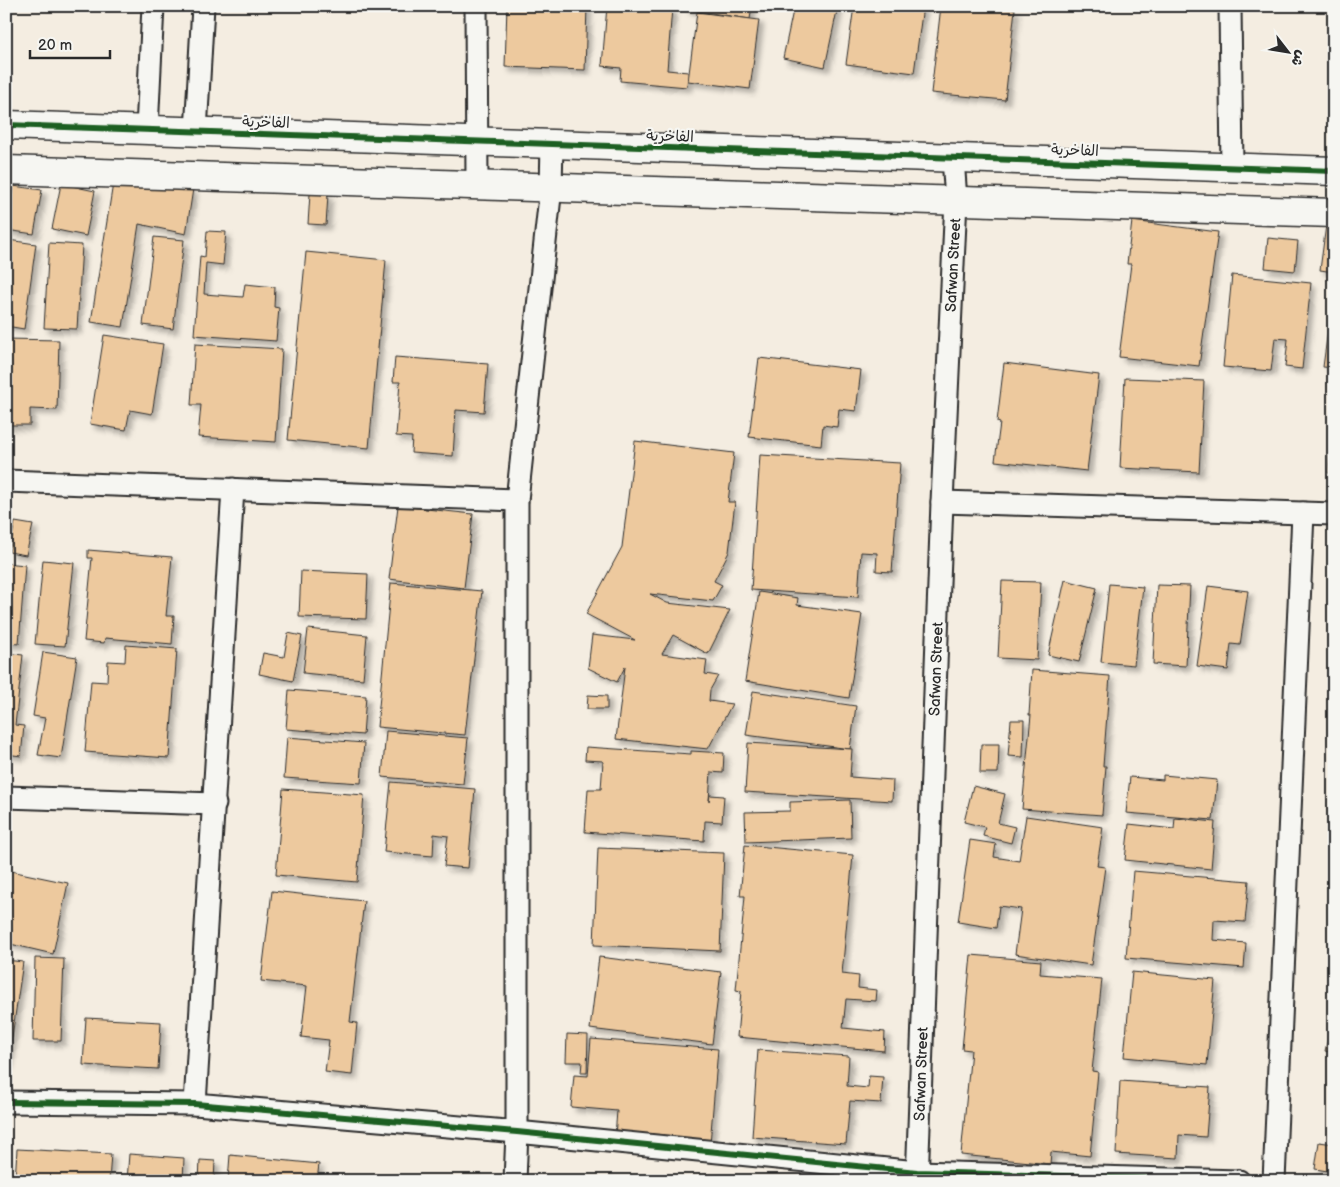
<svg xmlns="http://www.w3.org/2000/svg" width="1340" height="1187" font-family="'Balsamiq Sans','Playpen Sans Arabic',sans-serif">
  <defs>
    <filter id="shadow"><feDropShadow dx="4.5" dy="4.5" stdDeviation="2.5" flood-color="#0004"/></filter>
  </defs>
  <rect width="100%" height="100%" fill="#f4ede1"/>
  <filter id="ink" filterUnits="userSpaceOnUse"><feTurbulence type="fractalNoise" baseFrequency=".02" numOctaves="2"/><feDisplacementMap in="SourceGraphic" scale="10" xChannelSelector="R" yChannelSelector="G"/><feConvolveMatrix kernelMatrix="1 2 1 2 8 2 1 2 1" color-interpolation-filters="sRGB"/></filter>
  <g filter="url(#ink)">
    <!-- building -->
    <g fill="#edc99e" stroke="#2b2b2b" filter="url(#shadow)">
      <path d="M507,6H587L585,70L505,67Z"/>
      <path d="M607,6L672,8L667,70L688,72L687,87L620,81L621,68L602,66Z"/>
      <path d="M685,6H752L750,19L685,9Z"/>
      <path d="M794,6H838L825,67L783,58Z"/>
      <path d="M854,6H923L914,73L846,64Z"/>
      <path d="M941,6L1015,9L1005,100L931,93Z"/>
      <path d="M697,12L759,20L750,89L688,81Z"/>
      <path d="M114,177L193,189L186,234L139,224L123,327L91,322Z"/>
      <path d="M61,184L95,191L86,236L52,229Z"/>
      <path d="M13,186L42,190L34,234L6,230Z"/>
      <path d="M310,194L328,195L326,225L308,224Z"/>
      <path d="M1132,221L1218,232L1199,366L1119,357L1131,264H1127Z"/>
      <path d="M1326,225L1334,226V272L1320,270Z"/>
      <path d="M207,231L226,232L223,265L206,263L204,294L243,297L245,284L275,287L274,307L279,308L276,341L194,335L200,256L205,257Z"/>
      <path d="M154,237L184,240L173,329L143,325Z"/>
      <path d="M1268,238L1298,241L1295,271L1265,268Z"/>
      <path d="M8,240L36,244L24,329L6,326Z"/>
      <path d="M49,243L82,245L77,329L44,328Z"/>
      <path d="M306,252L386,260L369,448L288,440Z"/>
      <path d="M1232,275L1311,283L1302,369L1285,367L1288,339L1275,338L1271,371L1223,367Z"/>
      <path d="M1334,285V368L1323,367Z"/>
      <path d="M104,335L163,344L152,414L130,410L126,430L90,424Z"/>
      <path d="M6,339L59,340L57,410L30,409V425H6Z"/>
      <path d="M195,344L282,349L276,442L198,437L201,405H191Z"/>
      <path d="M395,357L488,364L484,412L456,410L453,456L411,453L412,437L396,436L400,382H393Z"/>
      <path d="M759,358L861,370L856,411L839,409L837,427L823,425L821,445L749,437Z"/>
      <path d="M1004,363L1099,375L1087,471L995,461L1000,423L997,422Z"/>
      <path d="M1125,378L1204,381L1199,472L1120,468Z"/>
      <path d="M1333,384H1334V473H1328Z"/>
      <path d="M635,441L734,453L728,502H735L729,552L714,581L722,585L713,601L650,594L667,603L730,610L708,654L673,635L662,654L707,660L705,674L718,676L710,690L709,701L732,704L708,749L616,739L625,667L617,682L588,668L592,635L635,640L586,614L622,547Z"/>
      <path d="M760,455L900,463L892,572L876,571L877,553L861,552L858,597L751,590Z"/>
      <path d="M398,506L473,514L464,588L389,579Z"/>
      <path d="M15,522L33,525L26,555L9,552Z"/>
      <path d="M88,550L172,557L166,616H174L172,644L105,638L104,643L84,641L92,558H88Z"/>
      <path d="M43,560L74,563L65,646L35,644Z"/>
      <path d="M6,563L25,565L19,644L6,643Z"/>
      <path d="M301,571L368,574L366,619L299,617Z"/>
      <path d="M1333,573H1334V613H1331Z"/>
      <path d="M1065,580L1097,588L1079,662L1048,655Z"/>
      <path d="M1002,581L1041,582L1037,660L998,658Z"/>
      <path d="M391,583L482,591L465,735L377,727Z"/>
      <path d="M1109,584L1143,587L1134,665L1101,662Z"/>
      <path d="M1157,585L1190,586L1186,666L1153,664Z"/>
      <path d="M1208,586L1248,591L1240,645L1231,644L1228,670L1197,666Z"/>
      <path d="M759,592L798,598L797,605L862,614L849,698L745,681Z"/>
      <path d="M308,629L367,635L363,679L303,673Z"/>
      <path d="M288,633L302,636L293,681L259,674L263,653L284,657Z"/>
      <path d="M126,645L177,649L169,758L85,752L91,681L107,682L108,661L125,662Z"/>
      <path d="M43,652L77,657L61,758L38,755L45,718L33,716Z"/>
      <path d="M6,653L23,655L15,725L24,726L21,756L6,754Z"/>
      <path d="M1032,670L1110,676L1103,766H1106L1102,815L1022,809L1031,715H1029Z"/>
      <path d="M289,690L366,696L363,735L286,729Z"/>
      <path d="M753,691L856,706L850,749L746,735Z"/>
      <path d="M588,695L607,696V709H587Z"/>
      <path d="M1011,720H1024L1023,757L1008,756Z"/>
      <path d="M386,731L468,738L463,784L382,777Z"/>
      <path d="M287,737L364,743L361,783L284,778Z"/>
      <path d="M748,743L852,749L850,777L893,780L892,801L745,792Z"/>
      <path d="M981,744H999L998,773H980Z"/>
      <path d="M586,747L691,754V751L724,753L723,773L711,772L709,801L710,795L724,796L722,822L705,821L704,841L585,832L588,789H601L603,761L585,760Z"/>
      <path d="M1163,775L1217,780L1213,820L1126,813L1130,777L1163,780Z"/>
      <path d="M391,782L475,789L468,868L444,866L448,836L434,834L433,856L384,852Z"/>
      <path d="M973,786L1005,794L998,823L1015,827L1011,843L983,836L985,827L964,822Z"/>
      <path d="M283,789L364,795L357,882L276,875Z"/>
      <path d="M850,800L851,838L746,842L745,812L790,811V802Z"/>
      <path d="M1026,816L1103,827L1097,866L1105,867L1091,965L1015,954L1021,909L999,906L996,928L958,922L970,840L996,844L994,857L1019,861Z"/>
      <path d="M1175,818L1215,822L1211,869L1125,860L1129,824L1174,829Z"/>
      <path d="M745,845L853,855L842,974L859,976L858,988L877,990L876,1001L846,999L843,1028L885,1032L884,1051L737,1037L741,991L736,990L745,896H740Z"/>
      <path d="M598,848L724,853L720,951L594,945Z"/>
      <path d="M6,870L68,883L53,954L6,943Z"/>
      <path d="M1133,871L1249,881L1245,922L1214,920L1213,940L1246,943L1244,968L1126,958Z"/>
      <path d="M272,891L364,901L350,1022L357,1023L352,1075L325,1072L329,1040L301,1037L307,986L261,981Z"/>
      <path d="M971,955L1041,961L1040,974L1102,979L1092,1071L1098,1072L1090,1156L1051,1152L1050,1164L961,1155L971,1050L962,1049Z"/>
      <path d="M599,957L721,972L712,1044L590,1029Z"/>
      <path d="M35,958L64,959L61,1041H33Z"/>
      <path d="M6,960L23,962L8,1064L6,1063Z"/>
      <path d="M1132,972L1215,980L1207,1065L1124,1057Z"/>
      <path d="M86,1018L161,1022L158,1069L83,1065Z"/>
      <path d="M1332,1023L1334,1024V1053L1325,1051Z"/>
      <path d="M567,1034L588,1035L587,1073H581L582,1062H566Z"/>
      <path d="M591,1039L718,1049L710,1144L615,1136L617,1111L571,1107L574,1075L588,1076Z"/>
      <path d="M758,1050L849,1056L847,1086L868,1088L869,1076L883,1077L881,1103L850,1101L846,1144L752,1137Z"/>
      <path d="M1120,1081L1210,1087L1206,1137L1179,1135L1178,1158L1116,1154Z"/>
      <path d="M1319,1142L1334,1144V1172L1315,1169Z"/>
      <path d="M17,1149L111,1154L109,1181H15Z"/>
      <path d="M129,1154L184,1158L183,1181H127Z"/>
      <path d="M230,1155L319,1164L317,1181H228Z"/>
      <path d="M200,1160L215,1161L214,1181H199Z"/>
    </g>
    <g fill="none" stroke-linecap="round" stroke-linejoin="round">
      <defs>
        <g id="street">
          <path d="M476,6L477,184"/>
          <path d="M1230,6L1232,168"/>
          <path d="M147,130L153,6"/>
          <path d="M196,132L203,6"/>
          <path d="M6,481L517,500"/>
          <path d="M942,502L1334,514"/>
          <path d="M6,797L215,804"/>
          <path d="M6,1102L195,1104L517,1132L917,1172L1239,1181"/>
          <path d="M195,1104L233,489"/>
          <path d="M515,1181L517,1132V500L551,187L552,144"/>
          <path d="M917,1181L942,502L956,200L953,158"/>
          <path d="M1274,1181L1303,513"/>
        </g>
        <g id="secondary">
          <path d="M6,125L1334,171"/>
          <path d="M6,170L1334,213"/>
        </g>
      </defs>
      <!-- street casing -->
      <use href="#street" stroke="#2b2b2b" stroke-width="25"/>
      <!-- secondary casing -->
      <use href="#secondary" stroke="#2b2b2b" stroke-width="31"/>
      <!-- street -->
      <use href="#street" stroke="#f6f6f2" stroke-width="21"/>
      <!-- secondary -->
      <use href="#secondary" stroke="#f6f6f2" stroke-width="28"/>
      <defs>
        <g id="cycleway">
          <path d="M6,125L1334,171"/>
          <path d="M6,1102L195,1104L517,1132L917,1172L1239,1181"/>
        </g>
      </defs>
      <!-- cycleway casing -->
      <use href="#cycleway" stroke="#f6f6f2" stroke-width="9"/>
      <!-- cycleway -->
      <use href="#cycleway" stroke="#1b5e20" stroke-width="6"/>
    </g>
  </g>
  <g text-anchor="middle" stroke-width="4.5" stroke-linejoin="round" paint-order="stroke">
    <!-- street labels -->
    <g font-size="15" fill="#2b2b2b" stroke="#f6f6f2">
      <text transform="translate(266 122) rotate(2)" y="5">الفاخرية</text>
      <text transform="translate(670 136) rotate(2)" y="5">الفاخرية</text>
      <text transform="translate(1075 150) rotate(2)" y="5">الفاخرية</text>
      <text transform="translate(953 265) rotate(-87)" y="5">Safwan Street</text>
      <text transform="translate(936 669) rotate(-88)" y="5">Safwan Street</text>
      <text transform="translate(921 1074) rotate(-88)" y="5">Safwan Street</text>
    </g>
  </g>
  <!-- margin -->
  <rect width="1340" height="1187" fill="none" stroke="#f6f6f2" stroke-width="25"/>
  <rect x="12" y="12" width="1315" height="1162" fill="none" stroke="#2b2b2b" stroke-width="2" filter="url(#ink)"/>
  <!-- north arrow -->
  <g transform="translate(1288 52) rotate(121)" stroke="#f6f6f2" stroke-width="4" paint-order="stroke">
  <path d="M0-4L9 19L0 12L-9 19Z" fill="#2b2b2b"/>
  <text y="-8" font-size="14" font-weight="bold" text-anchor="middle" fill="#2b2b2b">ش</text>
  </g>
  <!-- scale -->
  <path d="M30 50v8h80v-8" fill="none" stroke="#2b2b2b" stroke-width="2.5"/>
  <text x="38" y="50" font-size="15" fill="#2b2b2b" stroke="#f6f6f2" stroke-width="4" paint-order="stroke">20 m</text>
</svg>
